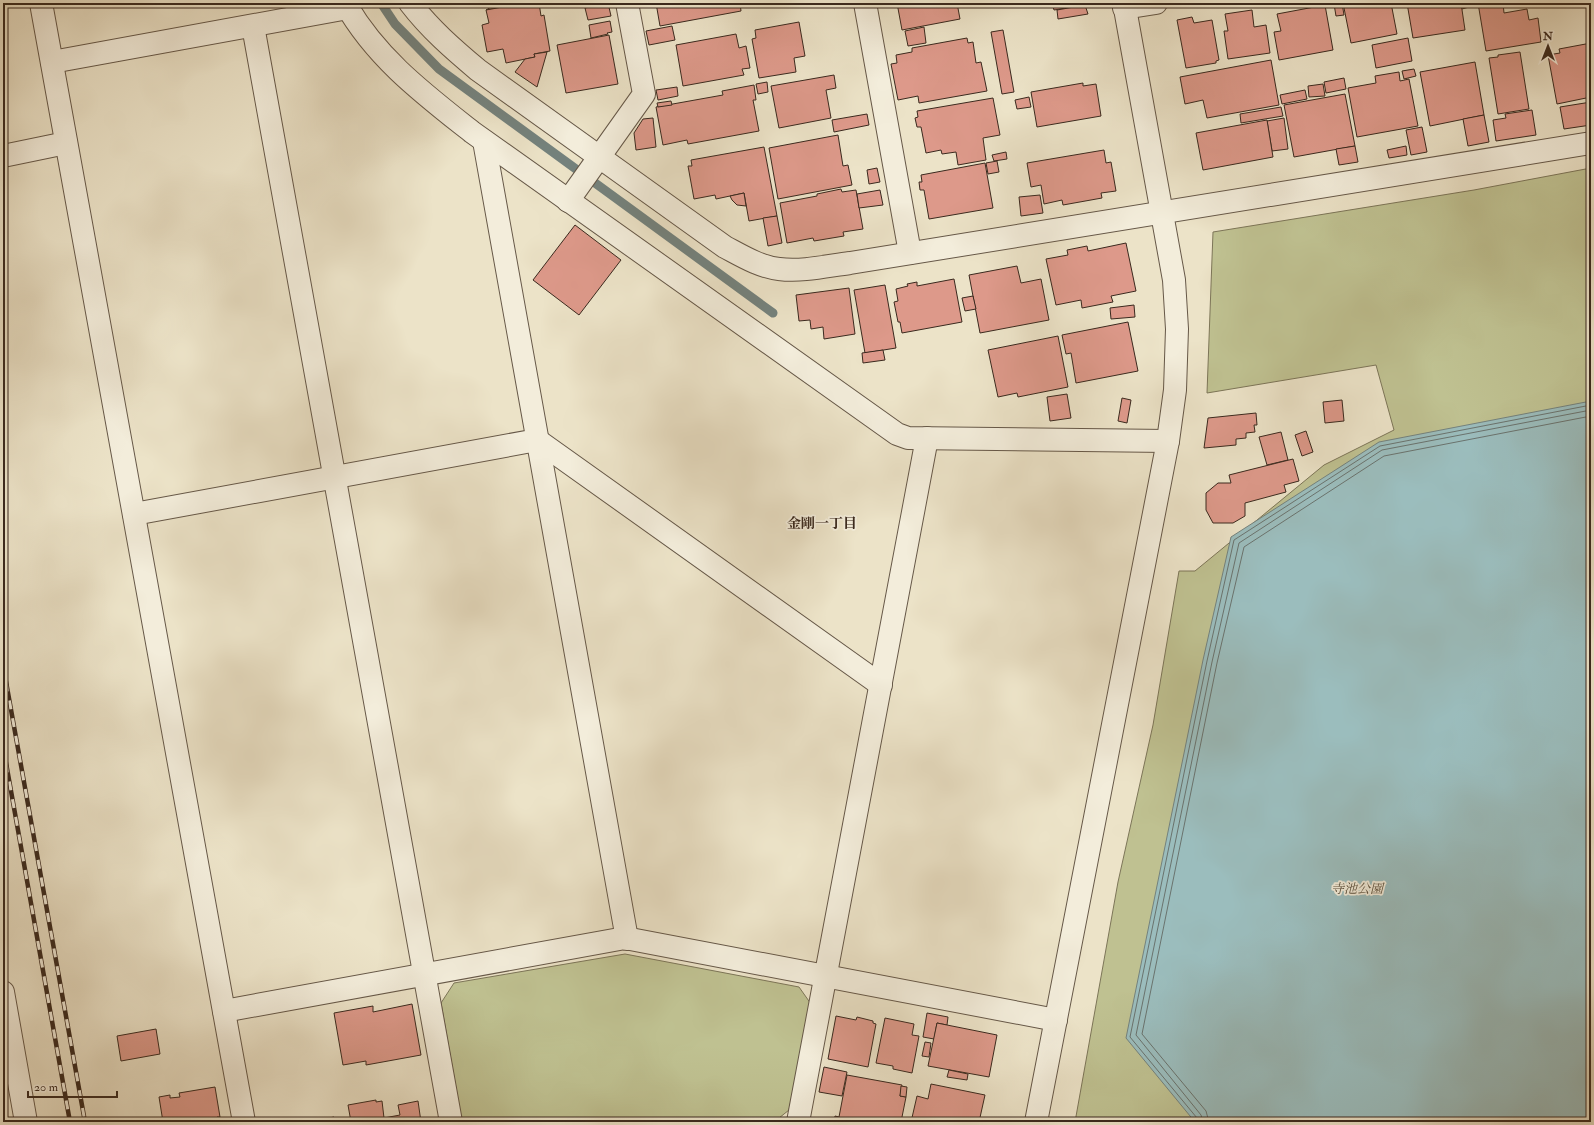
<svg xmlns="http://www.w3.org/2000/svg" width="1594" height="1125" font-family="'IM FELL Double Pica','Noto Serif JP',serif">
  <rect width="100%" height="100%" fill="#ece3c8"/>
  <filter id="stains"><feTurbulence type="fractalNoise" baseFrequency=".005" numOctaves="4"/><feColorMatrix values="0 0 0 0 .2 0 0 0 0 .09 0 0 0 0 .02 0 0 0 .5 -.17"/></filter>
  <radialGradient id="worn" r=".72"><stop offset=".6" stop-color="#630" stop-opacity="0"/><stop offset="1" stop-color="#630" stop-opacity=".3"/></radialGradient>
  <!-- green -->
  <g fill="#bfc191" stroke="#7c7558">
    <path d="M1591,168V1122H1075L1118,882L1153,725L1179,571H1195L1324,465L1394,430L1376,365L1207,393L1213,232L1474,190Z"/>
    <path d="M625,954L799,987L811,1004L789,1110L774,1122H462L441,1003L454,983Z"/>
  </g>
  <!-- water -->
  <path fill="#9bbdbd" stroke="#74827d" d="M1591,401V1122H1195L1126,1038L1203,660L1231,537L1379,442Z"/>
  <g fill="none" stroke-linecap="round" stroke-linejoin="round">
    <!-- shore -->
    <g stroke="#6a736e" stroke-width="1">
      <path d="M1198,1122L1197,1118L1130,1037L1207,661L1234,540L1380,446L1591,405"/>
      <path d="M1203,1122L1201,1115L1136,1035L1212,662L1239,543L1382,450L1591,410"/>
      <path d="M1209,1122L1206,1111L1142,1034L1217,663L1244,547L1384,456L1591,416"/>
    </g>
    <!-- stream -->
    <path stroke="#74827d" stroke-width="9" d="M381,3L395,24L439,69L773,313"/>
  </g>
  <!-- building -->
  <g fill="#dd998a" stroke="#3a291e">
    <path d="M498,3H508V6L486,10Z"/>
    <path d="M508,3H539L541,16L544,15L550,51L534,54L535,57L506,63L503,49L487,52L482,25L489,23L486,10L508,6Z"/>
    <path d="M608,3L611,16L588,20L585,8Z"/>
    <path d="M656,3H740L741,11L660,26Z"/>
    <path d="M897,3H957L960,19L902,30Z"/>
    <path d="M1052,3H1079V6L1054,10Z"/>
    <path d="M1342,3L1344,15L1336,16L1334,4Z"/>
    <path d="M1343,3H1391L1397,34L1351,43Z"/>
    <path d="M1407,3H1461L1465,30L1413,38Z"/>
    <path d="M1461,3H1468L1469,7L1462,9Z"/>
    <path d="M1478,3H1503L1504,13L1527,9L1529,20L1538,18L1541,42L1486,51Z"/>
    <path d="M1085,5L1088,14L1058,19L1057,10Z"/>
    <path d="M1325,5L1333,50L1279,60L1274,32L1281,31L1277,14Z"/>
    <path d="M1252,10L1254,27L1266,25L1270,53L1228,59L1224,31H1228L1225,14Z"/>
    <path d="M1192,17L1194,23L1212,20L1219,60L1216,61V63L1186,68L1177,20Z"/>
    <path d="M610,21L612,32L607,33L608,34L591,38L589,25Z"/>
    <path d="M799,22L805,56L794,58L796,72L759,78L752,39L756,38L755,30Z"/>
    <path d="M672,26L675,40L649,45L646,31Z"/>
    <path d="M924,27L926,43L908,46L905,31Z"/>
    <path d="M1003,30L1014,92L1002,94L991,32Z"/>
    <path d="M736,34L739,48L746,46L750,68L742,69L744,75L683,86L676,45Z"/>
    <path d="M609,35L618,84L566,93L557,45Z"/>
    <path d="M967,38L968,43L973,42L976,63L981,62L987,91L919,103L918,96L898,100L891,64L897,63L896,55L912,52V48Z"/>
    <path d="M1408,38L1412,61L1376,68L1372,45Z"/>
    <path d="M1591,43V97L1557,104L1548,55L1560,53L1559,49Z"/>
    <path d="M547,52L537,87L515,72L525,59L535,57L534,54Z"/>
    <path d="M1520,52L1529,109L1498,114L1489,58L1498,57V55Z"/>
    <path d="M1271,60L1279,105L1207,118L1203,100L1185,104L1180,77Z"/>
    <path d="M1475,62L1484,115L1430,126L1420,72Z"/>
    <path d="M1414,69L1416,76L1404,79L1402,71Z"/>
    <path d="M1399,72L1400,81L1409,79L1418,126L1357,137L1348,88L1376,83L1375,76Z"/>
    <path d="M834,75L836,88L826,90L831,118L779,128L771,86Z"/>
    <path d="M1344,78L1346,89L1326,93L1324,82Z"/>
    <path d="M767,82L768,92L758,94L756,84Z"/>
    <path d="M1083,83V86L1096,84L1101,116L1037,127L1031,92Z"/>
    <path d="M1323,84L1325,96L1309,97L1308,86Z"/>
    <path d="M754,85L756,100H753L759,131L688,144L687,140L663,145L656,107L723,95L722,91Z"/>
    <path d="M677,87L678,96L658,100L656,90Z"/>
    <path d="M1305,90L1307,99L1282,104L1280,95Z"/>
    <path d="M1345,94L1355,146L1294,157L1284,105Z"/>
    <path d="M1029,97L1031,107L1017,109L1015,100Z"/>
    <path d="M993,98L1000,135L983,138L986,160L958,165L956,152L942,154L941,150L926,153L921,127H917L915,118L918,117L917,111Z"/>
    <path d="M671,101L672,105L658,107L657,103Z"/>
    <path d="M1591,102V125L1564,129L1560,107Z"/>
    <path d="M1281,107L1283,116L1241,123L1240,114Z"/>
    <path d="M1532,110L1536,135L1496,141L1493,120L1506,118L1505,114Z"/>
    <path d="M867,114L869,125L834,132L832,120Z"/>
    <path d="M1484,115L1489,142L1468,146L1463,119Z"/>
    <path d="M653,118L656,147L636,150L634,133L643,119Z"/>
    <path d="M1284,118L1288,149L1272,151L1267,121Z"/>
    <path d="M1267,120L1273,157L1203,170L1196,133Z"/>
    <path d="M1422,127L1427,152L1411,155L1406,130Z"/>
    <path d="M838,135L843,166L848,165L852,185L778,199L769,148Z"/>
    <path d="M1355,146L1358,162L1339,165L1336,149Z"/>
    <path d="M1406,146L1407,155L1389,158L1387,150Z"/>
    <path d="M764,147L777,216L749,221L744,193L716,199L715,195L694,199L688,166H692L691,160Z"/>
    <path d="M1104,150L1106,163L1111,162L1116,191L1101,193L1102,198L1063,205L1062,200L1044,204L1041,185L1031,187L1027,163Z"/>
    <path d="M1006,152L1007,159L994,161L992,155Z"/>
    <path d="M997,161L999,172L988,174L986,163Z"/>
    <path d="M985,163L993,208L929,219L924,190H920L919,182H922L921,175Z"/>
    <path d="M877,168L880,182L869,184L867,170Z"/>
    <path d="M841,189L842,192L856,190L863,229L843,232L844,236L814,241L813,238L787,243L780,203L817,196V194Z"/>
    <path d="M880,190L883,205L859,208L857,194Z"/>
    <path d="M744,193L746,206L737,205L732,200L730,196Z"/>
    <path d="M1040,195L1043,213L1021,216L1019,197Z"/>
    <path d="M777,216L782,243L768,246L763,218Z"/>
    <path d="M575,225L621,260L579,315L533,280Z"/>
    <path d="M1126,243L1136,291L1111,296L1113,302L1082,308L1081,300L1056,305L1046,259L1068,255L1067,250L1087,246L1088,251Z"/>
    <path d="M1017,266L1021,283L1041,279L1049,320L980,333L969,275Z"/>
    <path d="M954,279L962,322L902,333L900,322H898L894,302L898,301L896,289L908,286L907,284L917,282V286Z"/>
    <path d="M885,285L896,348L865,353L854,290Z"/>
    <path d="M849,288L855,334L824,339L823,327L811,329L810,320L799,321L796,295Z"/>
    <path d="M973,296L976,309L965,311L962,298Z"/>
    <path d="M1134,305L1135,317L1111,319L1110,308Z"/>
    <path d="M1128,322L1138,371L1076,383L1071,353L1066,354L1062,335Z"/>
    <path d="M1058,336L1068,387L1018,397L1017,393L998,397L988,350Z"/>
    <path d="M883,350L885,360L863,363L862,353Z"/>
    <path d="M1067,394L1071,418L1050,421L1047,397Z"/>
    <path d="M1122,398L1131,400L1127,423L1118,421Z"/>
    <path d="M1342,400L1344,421L1325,423L1323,402Z"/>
    <path d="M1256,413L1257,425H1254L1255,432L1246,433V438L1236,439V445L1204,448L1208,418Z"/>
    <path d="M1306,431L1313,452L1302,456L1295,435Z"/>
    <path d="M1281,432L1288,460L1267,465L1259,437Z"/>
    <path d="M1293,459L1299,481L1284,485L1286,492L1245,503V516L1233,523H1213L1206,510V493L1218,483H1231L1229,475Z"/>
    <path d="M412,1004L421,1055L366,1065V1061L343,1065L334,1013L373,1006V1012Z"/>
    <path d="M927,1013L948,1017L947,1025L937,1023L934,1039L923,1037Z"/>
    <path d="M836,1016L856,1020L857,1017L873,1021V1023L876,1024L868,1067L828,1059Z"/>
    <path d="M885,1018L914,1024L912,1035L919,1036L912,1073L893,1069V1066L876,1063Z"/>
    <path d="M937,1023L997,1035L989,1077L928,1066Z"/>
    <path d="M156,1029L160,1054L121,1061L117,1036Z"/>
    <path d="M925,1042L931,1043L929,1057L922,1056Z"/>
    <path d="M824,1067L847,1072L842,1096L819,1092Z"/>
    <path d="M949,1070L968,1074L967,1080L947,1077Z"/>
    <path d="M847,1075L902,1085L900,1096L906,1097L901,1122H834L835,1116L839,1117Z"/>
    <path d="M931,1084L985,1095L979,1122H911L917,1096L928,1099Z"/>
    <path d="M901,1086L907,1087L906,1097L900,1096Z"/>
    <path d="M215,1087L220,1117H217L218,1122H163L159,1097L170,1095V1098L180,1097L179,1093Z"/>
    <path d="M376,1100V1102L382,1101L384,1118L400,1115L398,1105L418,1101L421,1122H351L348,1105Z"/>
    <path d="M334,1117L335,1122H307Z"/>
  </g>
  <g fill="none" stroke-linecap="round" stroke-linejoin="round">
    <defs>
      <g id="minor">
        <path d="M41,3L244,1122"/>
        <path d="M345,3C376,58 424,94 472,132L897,434L908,438L1168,441"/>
        <path d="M410,3C430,29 453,49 478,70L725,247C742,256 760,267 779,269C802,272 827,266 850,263L1591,143"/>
        <path d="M865,3L910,253"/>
        <path d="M1124,8L1156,3"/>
        <path d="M253,26L451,1122"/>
        <path d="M52,62L348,8"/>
        <path d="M484,141L627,939"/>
        <path d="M3,156L66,143"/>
        <path d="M568,201L644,94L627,3"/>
        <path d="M134,514L537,440L881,685"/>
        <path d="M3,992L26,1122"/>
        <path d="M224,1011L625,938L1056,1020"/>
        <path d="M798,1122L927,438"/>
        <path d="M1036,1122L1168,441L1175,390L1177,329L1174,280L1124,3"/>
      </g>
    </defs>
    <!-- minor casing -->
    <use href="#minor" stroke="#665848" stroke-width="24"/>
    <!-- minor -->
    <use href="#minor" stroke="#f3eddb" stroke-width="22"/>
    <defs>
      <g id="rail">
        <path d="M3,665L85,1122"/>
        <path d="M3,746L70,1122"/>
      </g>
    </defs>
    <!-- rail casing -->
    <use href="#rail" stroke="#3a291e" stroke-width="4.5"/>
    <!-- rail -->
    <use href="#rail" stroke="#f3eddb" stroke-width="3" stroke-dasharray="9" stroke-linecap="butt"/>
  </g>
  <g text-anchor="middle" stroke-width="3.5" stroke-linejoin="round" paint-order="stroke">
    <!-- park labels -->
    <g font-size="13" font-style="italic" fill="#5b4f3b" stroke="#f3eddb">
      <text x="1357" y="893">寺池公園</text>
    </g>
    <!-- neighbourhood labels -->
    <g font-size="14" font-weight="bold" fill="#3a291e" stroke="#f3eddb">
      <text x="822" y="528">金剛一丁目</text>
    </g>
  </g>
  <!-- margin -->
  <rect width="1594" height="1125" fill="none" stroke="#ece3c8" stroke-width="16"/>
  <rect x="4" y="4" width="1586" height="1117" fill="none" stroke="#3a291e" stroke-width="2"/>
  <rect x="8" y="8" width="1578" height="1109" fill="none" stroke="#3a291e"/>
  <!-- north arrow -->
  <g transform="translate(1548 46)" stroke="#f3eddb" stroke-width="3" paint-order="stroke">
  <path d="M0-3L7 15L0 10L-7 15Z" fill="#3a291e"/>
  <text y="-6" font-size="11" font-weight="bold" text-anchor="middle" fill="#3a291e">N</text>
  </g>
  <!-- scale -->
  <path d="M28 1091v6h89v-6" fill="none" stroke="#3a291e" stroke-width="2"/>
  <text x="34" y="1091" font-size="12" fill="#3a291e" stroke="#f3eddb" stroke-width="3" paint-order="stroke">20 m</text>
  <rect width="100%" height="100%" filter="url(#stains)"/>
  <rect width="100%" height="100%" fill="url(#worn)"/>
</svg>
